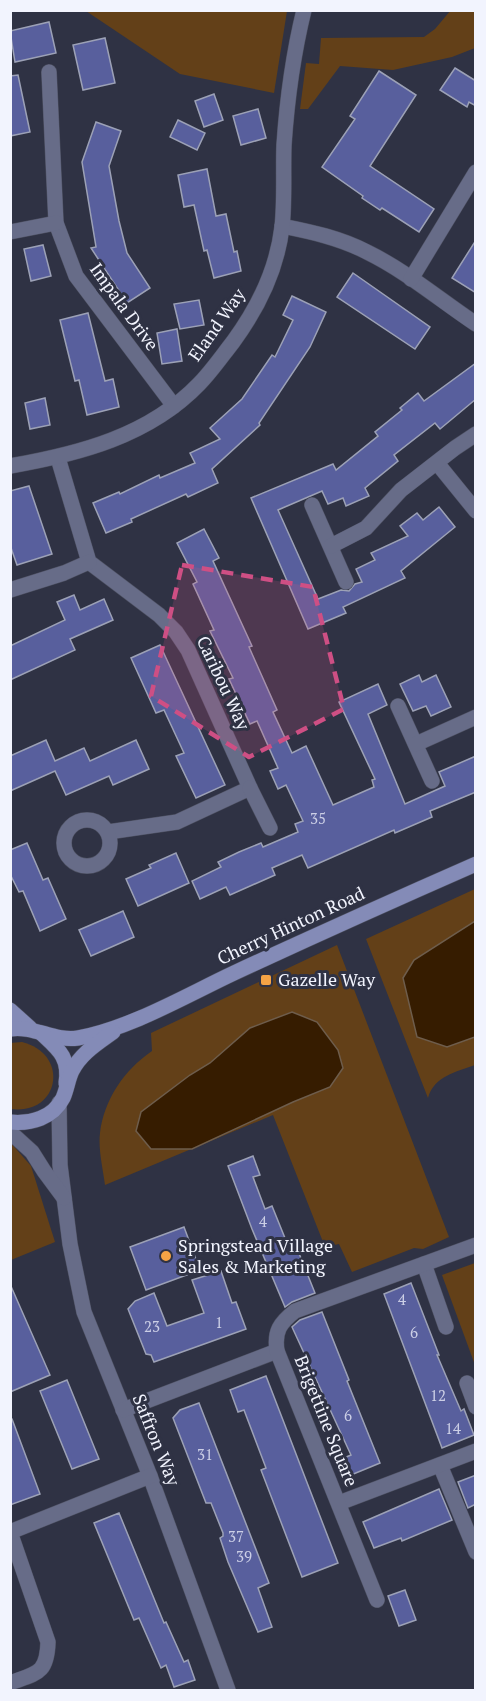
<svg xmlns="http://www.w3.org/2000/svg" width="486" height="1701" font-family="'PT Serif',serif">
  <rect width="100%" height="100%" fill="#2f3244"/>
  <!-- green -->
  <g fill="#634018">
    <path d="M451,10L475,11V48L452,57L393,70L340,66L308,109H300L306,63L319,64L321,38L424,37L435,29Z"/>
    <path d="M86,11H287L274,93L180,74Z"/>
    <path d="M475,889V1065C456,1072 434,1076 428,1098L366,939Z"/>
    <path d="M337,945L449,1237L423,1249L414,1248L352,1272L339,1244L325,1247L273,1115L105,1185C103,1169 98,1149 100,1133C104,1100 124,1070 152,1051L151,1033Z"/>
    <path d="M22,1042C70,1054 60,1115 11,1109L10,1043Z"/>
    <path d="M10,1142L31,1166L55,1242L11,1260Z"/>
    <path d="M475,1263H476L475,1365L442,1275Z"/>
  </g>
  <!-- water -->
  <g fill="#361c00" stroke="#6e5d4c" stroke-width="1.5">
    <path d="M475,921V1037L447,1047L417,1037L403,978L414,960Z"/>
    <path d="M292,1012L317,1022L338,1050L343,1068L330,1087L293,1102L192,1149H151L136,1131L141,1112L190,1075L210,1063L250,1028Z"/>
  </g>
  <!-- building -->
  <g fill="#585f9d" stroke="#9ca1b6" stroke-width="1.5">
    <path d="M49,22L56,53L15,62L10,31Z"/>
    <path d="M105,38L115,83L83,90L73,45Z"/>
    <path d="M455,68L476,81V106L469,102L467,107L440,90Z"/>
    <path d="M379,71L416,95L370,166L434,209L419,232L382,208L380,210L362,198L363,196L322,167L355,119L350,116Z"/>
    <path d="M18,75L30,132L10,136V76Z"/>
    <path d="M214,94L223,120L204,127L195,101Z"/>
    <path d="M258,109L266,138L241,145L233,116Z"/>
    <path d="M178,120L205,133L197,150L170,137Z"/>
    <path d="M96,122L121,131L109,166L119,221L127,253L150,288L127,303L91,248L96,247L82,162Z"/>
    <path d="M207,169L216,216L226,214L234,252L237,251L241,271L214,278L207,250L204,251L194,205L184,207L178,175Z"/>
    <path d="M476,240V293L452,278Z"/>
    <path d="M43,245L51,276L31,281L24,249Z"/>
    <path d="M353,273L430,327L415,349L337,297Z"/>
    <path d="M292,296L326,312L310,347L259,423L260,425L212,469L218,483L188,497L186,494L131,519L132,522L106,533L93,503L119,492L120,494L159,475L160,478L195,463L190,453L220,439L210,428L242,399L272,355L275,357L293,320L283,315Z"/>
    <path d="M199,300L204,325L180,329L174,304Z"/>
    <path d="M88,313L105,381L113,379L119,407L87,415L79,380L75,381L60,320Z"/>
    <path d="M177,329L182,361L162,364L157,333Z"/>
    <path d="M476,363V399L440,429L435,423L394,455L398,461L365,488L369,496L346,506L343,498L328,504L322,491L278,510L318,599L341,590L349,591L355,584L362,582L356,569L375,560L371,553L408,536L400,526L417,513L423,520L439,507L455,527L401,571L405,578L343,607L346,613L308,629L251,498L333,464L336,470L378,436L375,432L402,410L400,408L418,393L424,401Z"/>
    <path d="M45,398L50,425L30,429L25,403Z"/>
    <path d="M29,486L52,554L17,565L10,545V491Z"/>
    <path d="M204,529L219,558L213,561L252,646L249,647L277,710L273,712L292,753L306,746L333,805L374,787L372,780L375,779L339,702L378,684L387,705L368,714L405,804L445,786L439,772L476,756V792L430,811L432,817L395,833L394,830L308,868L302,855L272,868L275,875L230,895L226,887L200,899L192,881L221,867L218,862L239,852L261,843L263,847L298,832L295,824L303,821L286,785L278,789L270,771L278,768L257,721L250,724L229,679L233,678L210,631L214,630L193,584L197,582L177,543Z"/>
    <path d="M74,595L80,610L104,599L113,620L70,639L75,650L10,680V646L65,620L57,602Z"/>
    <path d="M160,645L225,785L196,798L176,756L184,753L164,710L156,713L131,658Z"/>
    <path d="M419,675L422,682L436,675L451,707L431,716L426,706L413,711L400,684Z"/>
    <path d="M46,740L55,761L84,748L90,761L136,740L149,769L113,785L109,776L66,795L55,771L10,791V756Z"/>
    <path d="M27,843L43,880L48,878L66,919L40,931L23,891L19,892L10,874V850Z"/>
    <path d="M176,853L189,883L138,906L126,879L151,868L149,865Z"/>
    <path d="M123,911L134,937L91,956L79,930Z"/>
    <path d="M253,1156L260,1175L253,1177L265,1209L272,1206L287,1243L294,1241L315,1293L292,1302L285,1307L252,1229L228,1166Z"/>
    <path d="M184,1227L200,1270L146,1290L130,1247Z"/>
    <path d="M221,1271L232,1303L236,1302L246,1329L154,1362L151,1355L146,1354L128,1309L135,1301L154,1293L167,1326L204,1313L192,1280Z"/>
    <path d="M411,1283L439,1355H437L461,1411L464,1409L474,1435L442,1448L384,1294Z"/>
    <path d="M10,1284L50,1375L10,1392Z"/>
    <path d="M322,1312L349,1380L347,1381L380,1463L351,1475L344,1458L351,1455L292,1327L300,1320Z"/>
    <path d="M266,1376L338,1563L302,1577L261,1470L266,1468L244,1410L238,1412L230,1390Z"/>
    <path d="M67,1380L99,1459L72,1469L40,1391Z"/>
    <path d="M199,1403L269,1583L258,1588L272,1627L258,1632L228,1562L220,1538L223,1536V1533L211,1503H206L173,1418L180,1410Z"/>
    <path d="M10,1419H12L40,1494L10,1505Z"/>
    <path d="M476,1475V1504L468,1508L458,1482Z"/>
    <path d="M439,1489L452,1520L402,1541L401,1538L374,1548L363,1522Z"/>
    <path d="M119,1513L164,1623L166,1622L184,1662L188,1660L195,1680L174,1687L166,1665L161,1668L139,1618L134,1620L94,1523Z"/>
    <path d="M405,1590L416,1620L399,1626L388,1596Z"/>
  </g>
  <g fill="none" stroke-linecap="round" stroke-linejoin="round">
    <defs>
      <g id="street">
        <path d="M49,72L56,223L76,276L174,406"/>
        <path d="M282,226C312,232 340,238 367,252C406,271 440,300 476,324"/>
        <path d="M10,232L56,223"/>
        <path d="M411,279L476,172"/>
        <path d="M58,458L89,562L159,615L176,632L188,650L250,788L177,822L108,832"/>
        <path d="M437,463L476,511"/>
        <path d="M10,466C79,454 149,436 199,384C211,372 222,356 233,342C258,308 277,269 282,227C285,200 283,172 284,145C287,100 293,55 304,10"/>
        <path d="M312,505L346,582"/>
        <path d="M331,546L366,528L401,490L455,448L476,434"/>
        <path d="M10,590L64,573L89,562"/>
        <path d="M398,706L432,781"/>
        <path d="M416,744L476,717"/>
        <path d="M250,788L270,828"/>
        <circle cx="87" cy="843" r="23"/>
        <path d="M59,1103L60,1165L70,1244L84,1312L150,1476L228,1690"/>
        <path d="M10,1132L32,1152L44,1171L64,1198"/>
        <path d="M424,1264L446,1327"/>
        <path d="M467,1383L476,1407"/>
        <path d="M123,1410L277,1351"/>
        <path d="M440,1465L476,1552"/>
        <path d="M339,1503L476,1451"/>
        <path d="M10,1532L48,1642C47,1674 37,1673 10,1683"/>
        <path d="M10,1532L150,1476"/>
        <path d="M377,1600L277,1351C274,1331 280,1323 295,1311L476,1245"/>
      </g>
      <g id="secondary">
        <path d="M10,1010L30,1028"/>
        <path d="M10,1029C34,1025 54,1042 78,1038C131,1028 185,996 234,973C314,936 394,900 476,864"/>
        <path d="M41,1033C58,1049 70,1057 66,1083"/>
        <path d="M10,1122C31,1124 53,1118 63,1098C67,1089 68,1079 72,1071C81,1053 98,1043 113,1032"/>
      </g>
    </defs>
    <!-- street casing -->
    <use href="#street" stroke="#4e5162" stroke-width="16"/>
    <!-- secondary casing -->
    <use href="#secondary" stroke="#4e5162" stroke-width="16"/>
    <!-- street -->
    <use href="#street" stroke="#676c88" stroke-width="15"/>
    <!-- secondary -->
    <use href="#secondary" stroke="#848bb7" stroke-width="15"/>
  </g>
  <!-- marked area -->
  <path fill="#ce4f84" fill-opacity="0.2" stroke="#ce4f84" stroke-width="4.5" stroke-dasharray="12 8" stroke-linejoin="round" d="M182,565L313,587L344,709L249,757L151,696Z"/>
  <!-- markers -->
  <g fill="#f5a345" stroke="#2f3244" stroke-width="2">
    <rect x="260" y="974" width="12" height="12" rx="3"/>
    <circle cx="166" cy="1256" r="6"/>
  </g>
  <g text-anchor="middle" stroke-width="6" stroke-linejoin="round" paint-order="stroke">
    <!-- number labels -->
    <g font-size="15" fill="#cccfe6">
      <text x="318" y="824">35</text>
      <text x="263" y="1227">4</text>
      <text x="402" y="1305">4</text>
      <text x="219" y="1328">1</text>
      <text x="152" y="1332">23</text>
      <text x="414" y="1338">6</text>
      <text x="438" y="1401">12</text>
      <text x="348" y="1421">6</text>
      <text x="453" y="1434">14</text>
      <text x="205" y="1460">31</text>
      <text x="236" y="1542">37</text>
      <text x="244" y="1562">39</text>
    </g>
    <!-- street labels -->
    <g font-size="18" fill="#f2f4fe" stroke="#2f3244">
      <text transform="translate(124 307) rotate(54)" y="6">Impala Drive</text>
      <text transform="translate(217 325) rotate(-55)" y="6">Eland Way</text>
      <text transform="translate(223 683) rotate(65)" y="6">Caribou Way</text>
      <text transform="translate(291 926) rotate(-25)" y="6">Cherry Hinton Road</text>
      <text transform="translate(326 1421) rotate(68)" y="6">Brigettine Square</text>
      <text transform="translate(156 1440) rotate(68)" y="6">Saffron Way</text>
    </g>
    <!-- poi labels -->
    <g font-size="18" fill="#f2f4fe" stroke="#2f3244" text-anchor="start">
      <text x="278" y="986">Gazelle Way</text>
      <text x="178" y="1252">Springstead Village<tspan x="178" dy="21">Sales &amp; Marketing</tspan></text>
    </g>
  </g>
  <!-- border -->
  <rect width="486" height="1701" fill="none" stroke="#f2f4fe" stroke-width="24"/>
</svg>
